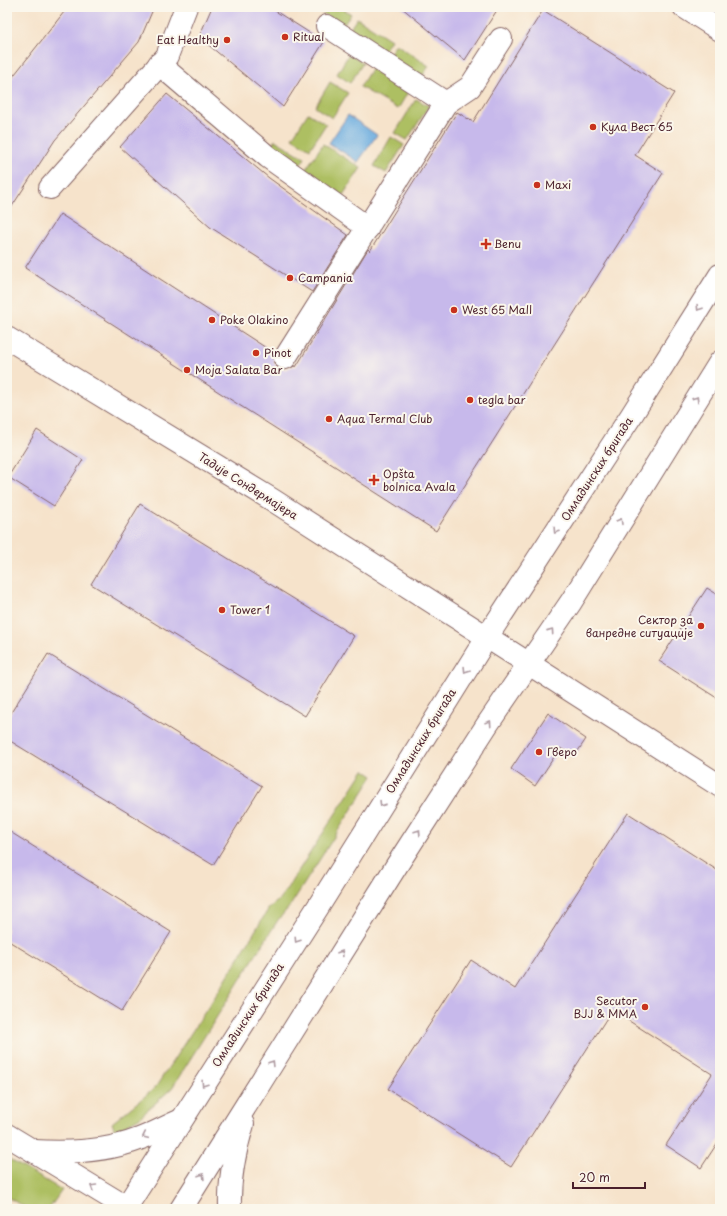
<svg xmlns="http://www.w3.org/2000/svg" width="727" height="1216" font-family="'Playpen Sans',sans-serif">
  <rect width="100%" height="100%" fill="#fbf7ec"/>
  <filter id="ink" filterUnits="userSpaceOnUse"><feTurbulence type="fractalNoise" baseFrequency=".025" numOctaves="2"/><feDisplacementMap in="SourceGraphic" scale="8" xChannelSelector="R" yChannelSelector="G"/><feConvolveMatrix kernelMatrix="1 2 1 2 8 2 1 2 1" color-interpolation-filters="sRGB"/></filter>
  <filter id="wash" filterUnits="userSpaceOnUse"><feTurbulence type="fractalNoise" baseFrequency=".012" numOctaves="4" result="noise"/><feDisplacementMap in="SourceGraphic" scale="16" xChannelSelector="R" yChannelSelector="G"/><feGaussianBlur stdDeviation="0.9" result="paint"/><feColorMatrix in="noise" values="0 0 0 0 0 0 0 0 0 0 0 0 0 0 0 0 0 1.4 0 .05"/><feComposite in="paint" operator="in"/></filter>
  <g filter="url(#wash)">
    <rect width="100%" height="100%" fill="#f6e3cb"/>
    <!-- green -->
    <g fill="#adbf62" stroke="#7c6f46">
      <path d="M313,7H340L351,14L343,26Z"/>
      <path d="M357,18L391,40L383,52L349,30Z"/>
      <path d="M396,44L429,66L421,78L388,56Z"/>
      <path d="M349,54L363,63L350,83L337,74Z"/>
      <path d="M371,69L408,92L398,109L360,87Z"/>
      <path d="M330,82L348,93L332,118L315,107Z"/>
      <path d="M416,99L429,106L407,140L395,133Z"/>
      <path d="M308,113L326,124L310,149L292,138Z"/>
      <path d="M391,137L404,145L386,173L374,166Z"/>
      <path d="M275,140L305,158L295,172L267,152Z"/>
      <path d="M323,144L361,168L339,201L301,176Z"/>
      <path d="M364,770L373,776L290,906L278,920L172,1088L139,1118L115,1131L112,1123L155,1088L218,992L269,908L280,899Z"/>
      <path d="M7,1158L62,1190L49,1209H28L7,1197Z"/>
    </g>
    <!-- water -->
    <path fill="#6bacdf" stroke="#5a6685" d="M348,115L377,135L358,162L329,143Z"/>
    <g id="blocks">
      <!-- building -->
      <g fill="#c7b9eb">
        <path d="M68,7H154L139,42L55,140L7,214V84Z"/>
        <path d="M212,7H269L324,42L283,107L199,37Z"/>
        <path d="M401,7H499L465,60Z"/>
        <path d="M543,10L674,93L635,155L663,173L436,531L25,268L60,214L274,353V363L278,368L285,370L294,366L296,367L368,249L370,251L457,112L473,122Z"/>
        <path d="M167,94L269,178L348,235L312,292L210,227L120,147Z"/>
        <path d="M37,430L83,460L54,506L8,477Z"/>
        <path d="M140,504L354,636L305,716L91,584Z"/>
        <path d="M707,588L720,596V700L659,661Z"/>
        <path d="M48,654L262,786L213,865L7,739V719Z"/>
        <path d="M548,713L586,739L574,757L560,748L535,786L511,769Z"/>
        <path d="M628,813L720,872V1139L701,1168L666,1145L712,1074L612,1010L511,1167L388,1089L471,960L515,989Z"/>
        <path d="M7,830L171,932L122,1011L7,940Z"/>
      </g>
    </g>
  </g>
  <g filter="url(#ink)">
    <use href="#blocks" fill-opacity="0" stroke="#866463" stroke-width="1"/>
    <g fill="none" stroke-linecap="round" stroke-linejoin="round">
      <defs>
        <g id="pedestrian">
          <path d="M327,26L446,103"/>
          <path d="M159,64L268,157L368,228"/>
          <path d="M50,188L167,56L186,7"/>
          <path d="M285,358L446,103L470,87L501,39"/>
        </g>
        <g id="minor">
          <path d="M7,338L271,499L720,786"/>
          <path d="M7,1135L126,1207"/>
        </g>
        <g id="secondary">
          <path d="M34,1151C69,1153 106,1152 139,1139C153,1134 167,1126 181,1120"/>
          <path d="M125,1209L318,907L487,637L631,416L720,275"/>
          <path d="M181,1209L397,865L487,725L571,602L720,362"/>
          <path d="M230,1209C229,1179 234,1153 243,1124"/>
        </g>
        <path id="primary" d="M684,7L720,30"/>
      </defs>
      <!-- pedestrian casing -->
      <use href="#pedestrian" stroke="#866463" stroke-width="24"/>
      <!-- minor casing -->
      <use href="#minor" stroke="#866463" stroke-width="24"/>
      <!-- secondary casing -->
      <use href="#secondary" stroke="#866463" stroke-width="24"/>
      <!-- primary casing -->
      <use href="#primary" stroke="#866463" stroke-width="24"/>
      <!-- pedestrian -->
      <use href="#pedestrian" stroke="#fff" stroke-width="22"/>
      <!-- minor -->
      <use href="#minor" stroke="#fff" stroke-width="22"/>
      <!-- secondary -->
      <use href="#secondary" stroke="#fff" stroke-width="22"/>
      <!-- primary -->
      <use href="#primary" stroke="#fff" stroke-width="22"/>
    </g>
    <!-- one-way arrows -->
    <defs><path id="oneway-chevron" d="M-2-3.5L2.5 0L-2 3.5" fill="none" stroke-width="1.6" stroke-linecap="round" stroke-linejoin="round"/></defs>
    <g stroke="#ae9aa0">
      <use href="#oneway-chevron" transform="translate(699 308) rotate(122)"/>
      <use href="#oneway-chevron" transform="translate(696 399) rotate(-57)"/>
      <use href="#oneway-chevron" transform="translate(620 521) rotate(-59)"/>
      <use href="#oneway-chevron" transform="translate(556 531) rotate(123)"/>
      <use href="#oneway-chevron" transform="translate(551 631) rotate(-55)"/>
      <use href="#oneway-chevron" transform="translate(466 670) rotate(122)"/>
      <use href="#oneway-chevron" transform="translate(489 723) rotate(-56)"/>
      <use href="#oneway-chevron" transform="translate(382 804) rotate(122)"/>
      <use href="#oneway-chevron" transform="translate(418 832) rotate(-57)"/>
      <use href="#oneway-chevron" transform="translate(297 940) rotate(123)"/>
      <use href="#oneway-chevron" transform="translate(341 953) rotate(-58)"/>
      <use href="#oneway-chevron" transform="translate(272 1063) rotate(-58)"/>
      <use href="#oneway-chevron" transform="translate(204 1084) rotate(123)"/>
      <use href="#oneway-chevron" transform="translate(145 1136) rotate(155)"/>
      <use href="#oneway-chevron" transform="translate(202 1176) rotate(-58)"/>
      <use href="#oneway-chevron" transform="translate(93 1187) rotate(-149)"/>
    </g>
  </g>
  <!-- markers -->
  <g fill="#c8321e" stroke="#fbf7ec" stroke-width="1.5">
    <circle cx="285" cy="37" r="4"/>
    <circle cx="227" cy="40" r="4"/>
    <circle cx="593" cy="127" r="4"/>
    <circle cx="537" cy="185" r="4"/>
    <path d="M484 238h4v4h4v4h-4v4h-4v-4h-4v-4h4z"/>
    <circle cx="290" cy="278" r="4"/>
    <circle cx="454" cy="310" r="4"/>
    <circle cx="212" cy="320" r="4"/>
    <circle cx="256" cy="353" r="4"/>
    <circle cx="187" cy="370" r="4"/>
    <circle cx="470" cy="400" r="4"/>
    <circle cx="329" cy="419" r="4"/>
    <path d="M372 474h4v4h4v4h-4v4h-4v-4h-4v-4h4z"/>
    <circle cx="222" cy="610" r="4"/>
    <circle cx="701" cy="626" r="4"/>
    <circle cx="539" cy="752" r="4"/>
    <circle cx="645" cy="1007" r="4"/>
  </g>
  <g text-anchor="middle" stroke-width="4" stroke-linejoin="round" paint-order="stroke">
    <!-- poi labels -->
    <g font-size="11" fill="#4a1f2b" stroke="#fbf7ec" text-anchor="start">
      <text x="293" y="41">Ritual</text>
      <text x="219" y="44" text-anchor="end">Eat Healthy</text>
      <text x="601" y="131">Кула Вест 65</text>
      <text x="545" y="189">Maxi</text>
      <text x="494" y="248">Benu</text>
      <text x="298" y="282">Campania</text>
      <text x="462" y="314">West 65 Mall</text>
      <text x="220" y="324">Poke Olakino</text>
      <text x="264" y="357">Pinot</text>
      <text x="195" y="374">Moja Salata Bar</text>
      <text x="478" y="404">tegla bar</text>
      <text x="337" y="423">Aqua Termal Club</text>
      <text x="383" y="478">Opšta<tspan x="383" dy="13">bolnica Avala</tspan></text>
      <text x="230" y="614">Tower 1</text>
      <text x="693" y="624" text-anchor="end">Сектор за<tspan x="693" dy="13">ванредне ситуације</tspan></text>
      <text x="547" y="756">Гверо</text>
      <text x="637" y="1005" text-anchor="end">Secutor<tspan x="637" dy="13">BJJ &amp; MMA</tspan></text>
    </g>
    <!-- street labels -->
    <g font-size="11" fill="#4a1f2b" stroke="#fbf7ec">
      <text transform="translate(597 469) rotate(-57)" y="4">Омладинских бригада</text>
      <text transform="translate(248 486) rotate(32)" y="4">Тадије Сондермајера</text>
      <text transform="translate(421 741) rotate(-58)" y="4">Омладинских бригада</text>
      <text transform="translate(248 1015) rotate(-57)" y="4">Омладинских бригада</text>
    </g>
  </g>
  <!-- margin -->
  <rect width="727" height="1216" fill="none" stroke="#fbf7ec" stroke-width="24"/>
  <!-- scale -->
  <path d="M573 1182v6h72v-6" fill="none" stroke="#4a1f2b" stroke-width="2"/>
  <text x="579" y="1182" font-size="12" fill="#4a1f2b" stroke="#fbf7ec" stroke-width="3" paint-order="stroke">20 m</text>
</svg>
